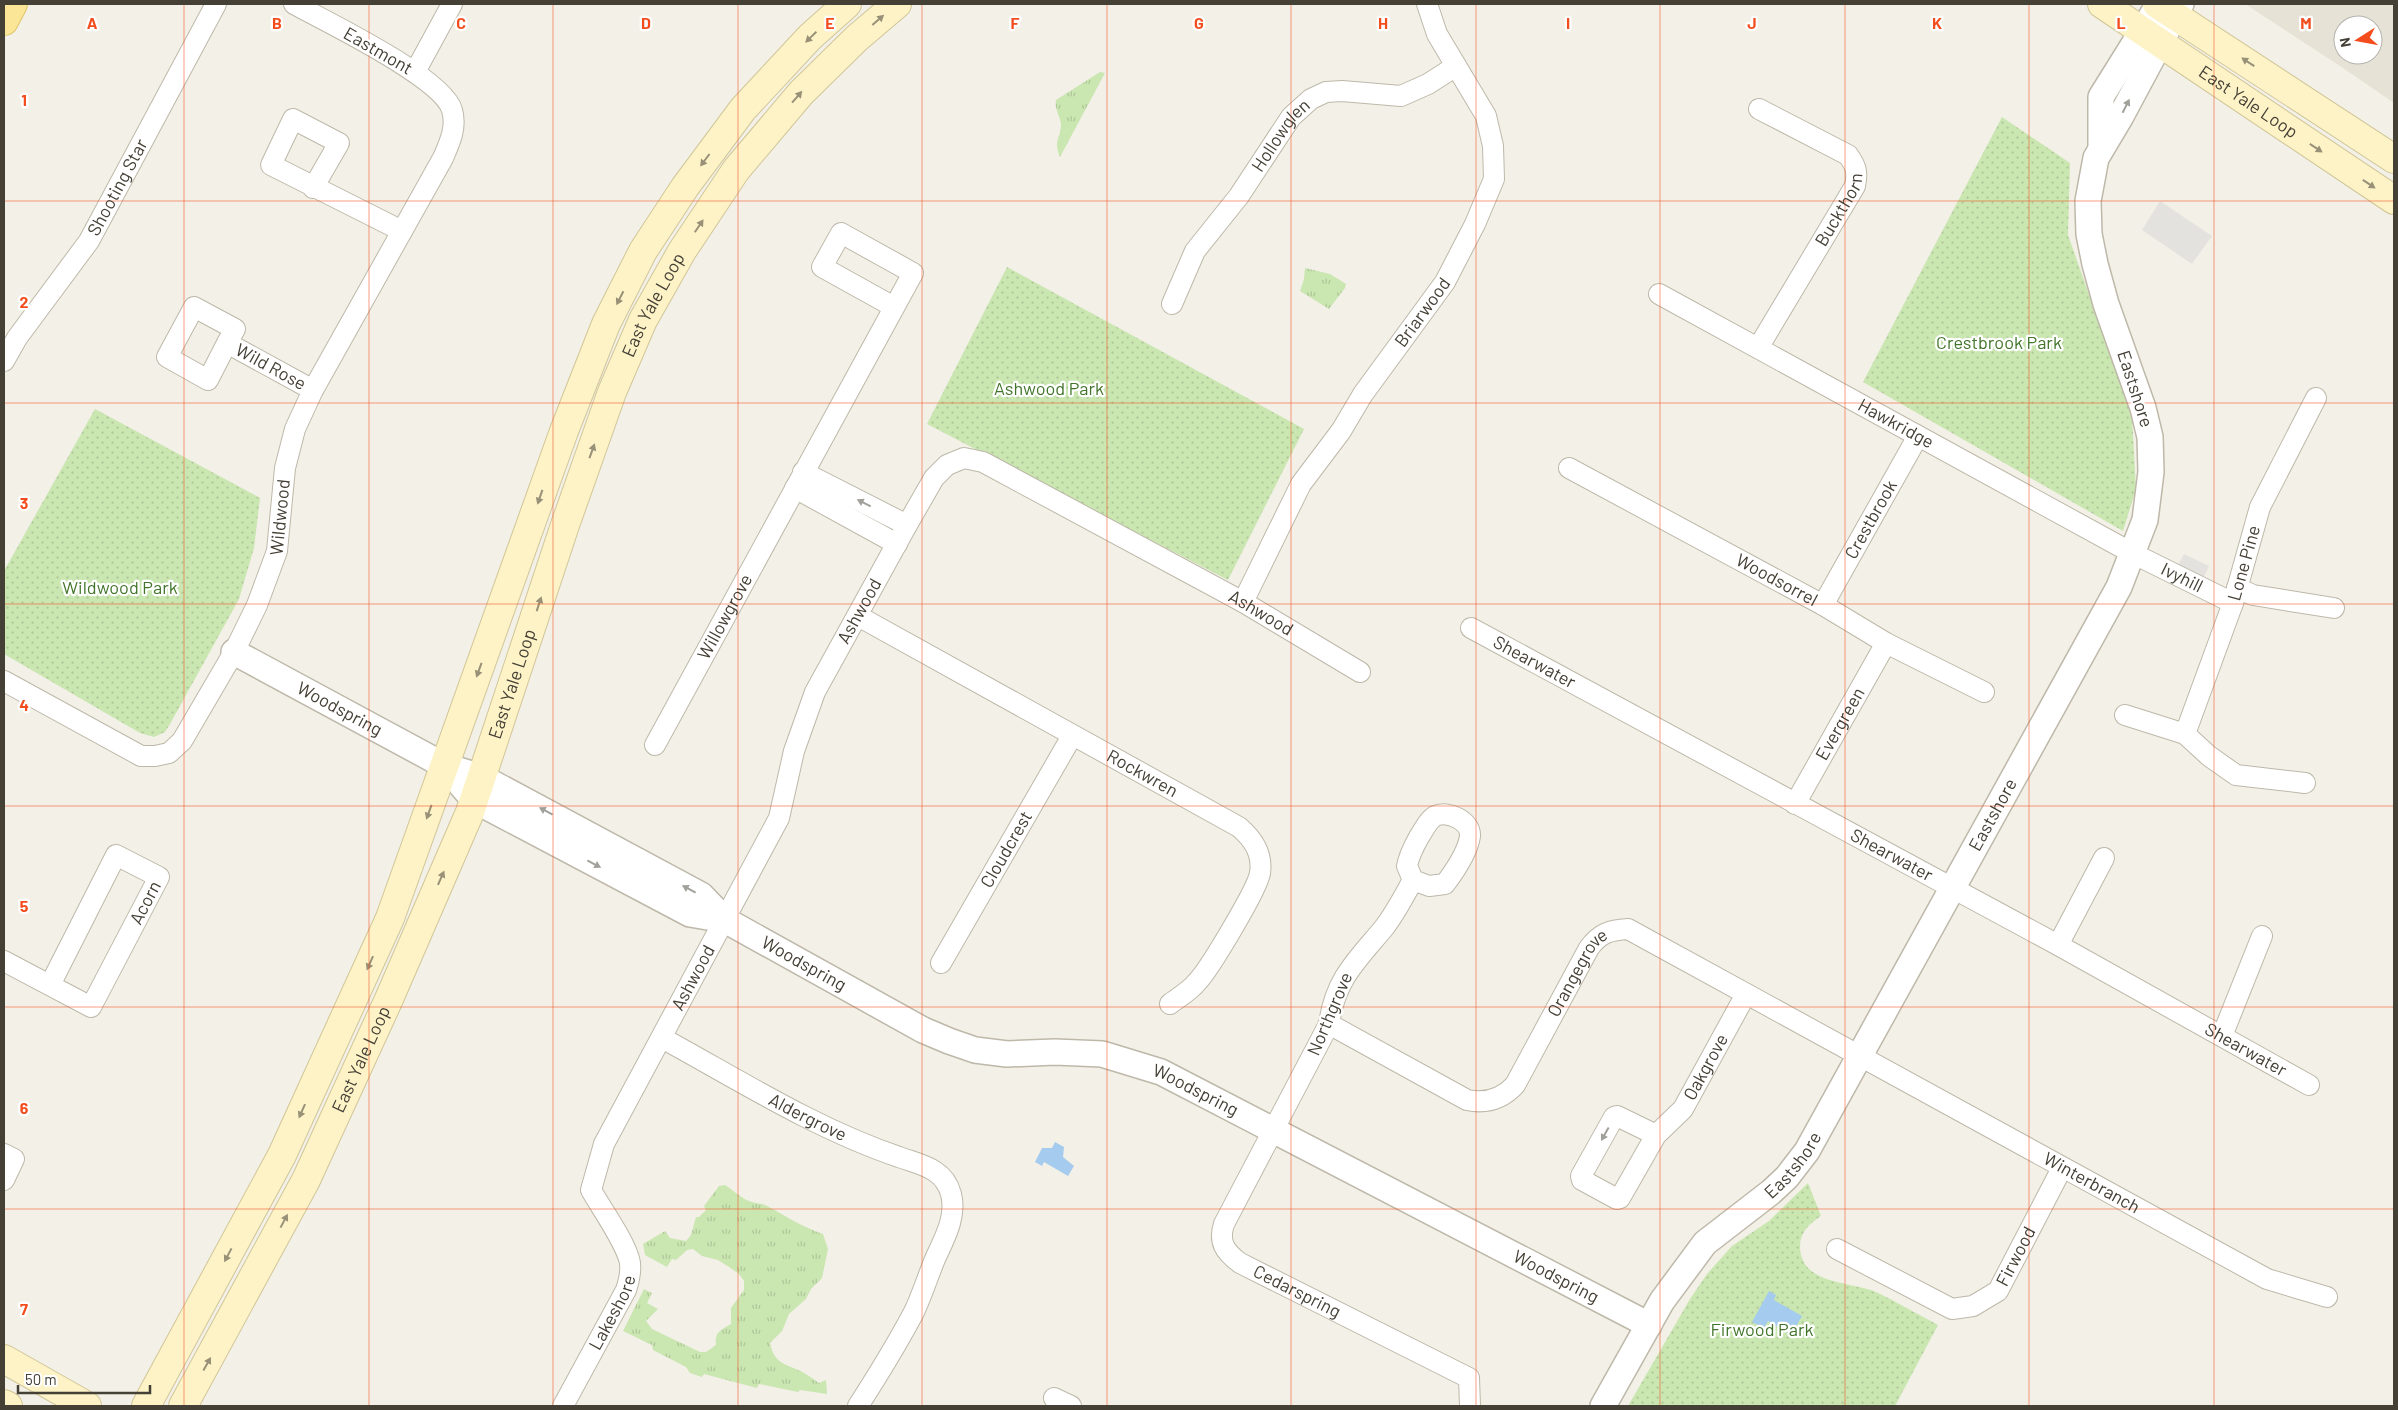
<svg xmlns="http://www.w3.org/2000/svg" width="2398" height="1410" font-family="Barlow,sans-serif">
  <defs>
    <pattern id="grass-tufts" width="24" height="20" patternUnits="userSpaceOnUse" patternTransform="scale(1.25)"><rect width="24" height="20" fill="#cae6b1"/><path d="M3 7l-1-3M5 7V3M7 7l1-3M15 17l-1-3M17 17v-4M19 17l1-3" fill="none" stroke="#afc699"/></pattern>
    <pattern id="park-dots" width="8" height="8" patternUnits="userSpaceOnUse" patternTransform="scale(1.25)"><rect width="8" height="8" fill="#cae6b1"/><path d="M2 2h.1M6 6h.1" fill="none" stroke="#afc699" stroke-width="1.8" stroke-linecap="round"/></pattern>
  </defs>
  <rect width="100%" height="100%" fill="#f3f0e7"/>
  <!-- residential -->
  <path fill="#e6e2d5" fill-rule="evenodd" d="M2245,4H2394V103L2340,66ZM2343,25H2373V55H2343Z"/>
  <!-- grass -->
  <g fill="url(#grass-tufts)">
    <path d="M1100,72L1105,73L1060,157C1053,139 1061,139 1061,124C1060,116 1054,108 1056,100Z"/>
    <path d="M1305,268L1330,274L1346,284L1345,288L1329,309L1300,291L1304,279Z"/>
    <path d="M725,1185C733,1190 743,1200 752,1202C757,1204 762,1203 767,1206C786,1216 802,1227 823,1234L828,1249L822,1278L811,1289L806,1299L789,1314L782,1331L770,1343C774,1362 782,1363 798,1370C805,1373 812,1378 819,1383L826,1380L827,1394L800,1390L798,1392L759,1384L757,1388L704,1374L702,1377L690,1373L686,1367L653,1350L652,1345L623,1331L644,1289L652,1293L647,1303L658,1309L646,1321L652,1329L700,1352H706L716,1345C714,1332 721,1330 731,1324V1308L744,1290V1281L739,1274L729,1267L718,1260L702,1256L693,1249L687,1250L676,1260L672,1259L667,1267L645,1255L643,1244L665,1231L670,1238L686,1241L691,1235L696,1217H699L706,1210L704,1206L719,1186Z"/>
  </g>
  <!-- park -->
  <g fill="url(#park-dots)">
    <path d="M2002,117L2070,163L2068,235L2132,417L2136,489L2123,531L1863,382Z"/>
    <path d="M1007,267L1304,429L1228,580L927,424Z"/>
    <path d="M95,409L260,498L254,548L239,599L170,724L165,732L154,737L140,733L4,654V571Z"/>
    <path d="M1808,1183L1821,1216C1810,1223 1800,1232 1800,1246C1800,1285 1850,1281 1876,1292C1897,1302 1917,1314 1938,1325L1895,1406H1628L1690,1299L1707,1274L1732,1246L1769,1221Z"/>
  </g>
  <!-- parking -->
  <g fill="#e4e2de">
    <path d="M2160,201L2212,236L2192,264L2142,230Z"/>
    <path d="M2184,554L2209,566L2197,592L2172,577Z"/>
  </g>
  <!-- water -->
  <g fill="#a5cbee">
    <path d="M1055,1142L1064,1147L1063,1157L1074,1166L1068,1176L1044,1162L1042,1166L1035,1162L1042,1148H1052Z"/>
    <path d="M1769,1291L1776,1295L1774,1300L1802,1316L1791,1335L1768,1321L1764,1328L1752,1322Z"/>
  </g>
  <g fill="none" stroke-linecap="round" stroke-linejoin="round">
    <defs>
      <g id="minor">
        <path d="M415,72L452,4"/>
        <path d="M313,188L339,143L293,119L271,165L402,231"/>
        <path id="s1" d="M1659,294L2132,553L2233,603"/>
        <path id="s2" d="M1172,304L1195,251L1239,196L1291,117L1311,99L1326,92L1342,91L1401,96L1428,84L1456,66"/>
        <path id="s3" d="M227,343L208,380L167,357L194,307L235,329L227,343L313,390"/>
        <path id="s4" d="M1758,348L1855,186C1858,172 1856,166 1848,155L1759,109"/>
        <path id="s5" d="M4,361L17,338L89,241L216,4"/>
        <path id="s6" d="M1569,468L1823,605L1886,643L1984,692"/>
        <path d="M803,472L907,525"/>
        <path d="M795,488L897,544"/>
        <path d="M2237,588L2253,595L2334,608"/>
        <path id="s7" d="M1243,602L1301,484L1341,431L1363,394L1445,282L1475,224L1494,179L1493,146L1486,116L1437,34L1427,4"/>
        <path id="s8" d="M1823,605L1918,436"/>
        <path id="s9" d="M858,616L1239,827C1253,839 1263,853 1260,873C1258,888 1209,970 1197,982C1190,991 1179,997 1170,1004"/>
        <path id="s10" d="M1471,628L2058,945L2309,1085"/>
        <path id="s11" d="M4,681L141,756H155L169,753L182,741L234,652L257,605L277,551L285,468L295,429L313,390L443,158C450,142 457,127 452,110C443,78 327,22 294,4"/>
        <path d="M2125,715L2185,734L2209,756L2236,775L2305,783"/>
        <path id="s12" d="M2185,734L2233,603L2260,507L2316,398"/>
        <path id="s13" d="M655,745L913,273L841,233L822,267L894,307"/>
        <path id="s14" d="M1795,804L1886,643"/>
        <path id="s15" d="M1413,880L1429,886L1445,884C1454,872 1468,851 1470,836C1471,821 1448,810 1435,816C1427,821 1424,830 1419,837C1414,846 1409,855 1407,866L1413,880C1404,896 1395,914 1383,929C1356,961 1335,980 1329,1024L1224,1224C1218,1242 1225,1252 1240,1263L1469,1378L1470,1406"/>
        <path d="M2058,945L2104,858"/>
        <path id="s16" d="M4,961L91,1007L159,877L116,855L50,985"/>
        <path id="s17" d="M941,963L1072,736"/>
        <path id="s18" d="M1329,1024L1467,1100C1486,1104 1502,1099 1515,1085L1589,948C1600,933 1610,930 1628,929L2267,1279L2327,1297"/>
        <path d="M2222,1036L2262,936"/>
        <path id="s19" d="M662,1038C739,1080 816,1129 899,1157C921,1165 944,1168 951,1194C957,1217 944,1239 935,1259C928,1276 922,1295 914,1312C897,1344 878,1375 858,1406"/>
        <path id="s20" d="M1656,1135L1617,1116L1614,1117L1581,1176L1582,1180L1617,1199L1620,1198L1656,1135L1683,1109L1746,994"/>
        <path d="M4,1154L14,1159L4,1180"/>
        <path id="s21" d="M1837,1249L1952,1309L1973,1306L1998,1291L2062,1168"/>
        <path d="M1054,1398L1071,1406"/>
        <path id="s22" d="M563,1406L626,1290C629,1281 631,1272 630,1263C627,1244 601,1208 591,1190L604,1144L779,818L794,751L815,692L907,525L934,478L947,465L964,458L983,462L1243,602L1360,672"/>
      </g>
      <g id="tertiary">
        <path d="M2101,148V97L2159,4"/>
        <path id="s23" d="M234,652L423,754L445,766L481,777L701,895L725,920L923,1030L949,1041L975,1050L1007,1054L1055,1052L1102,1054L1161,1072L1649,1325"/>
        <path d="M461,785L474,800L690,914L725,920"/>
        <path id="s24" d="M1603,1406L1662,1301L1705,1243L1771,1192L1787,1177L1807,1151L2119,587L2145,520L2151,472L2150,437L2143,408L2106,304L2095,264L2089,234L2088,201L2096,158L2121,116L2181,4"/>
      </g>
      <g id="secondary">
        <path id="s25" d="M2102,4L2394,200"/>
        <path d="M2157,4L2394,159"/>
        <path d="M4,1359L87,1406"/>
        <path d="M4,1404L8,1406"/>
        <path d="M146,1406L282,1155L390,918L564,431L606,324L643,251L685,187L743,109L810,37L847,4"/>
        <path id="s26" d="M183,1406L306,1180L389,999L470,812L565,525L612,392L643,320L682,251L736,170L801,93L857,38L897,4"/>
      </g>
      <path id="primary" d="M4,21L13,4"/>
    </defs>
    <!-- minor casing -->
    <use href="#minor" stroke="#beb8a9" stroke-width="22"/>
    <!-- tertiary casing -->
    <use href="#tertiary" stroke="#beb8a9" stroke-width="28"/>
    <!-- secondary casing -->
    <use href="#secondary" stroke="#d1c698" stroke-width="30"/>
    <!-- primary casing -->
    <use href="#primary" stroke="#e0c468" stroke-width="30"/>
    <!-- minor -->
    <use href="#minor" stroke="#fff" stroke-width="20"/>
    <!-- tertiary -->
    <use href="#tertiary" stroke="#fff" stroke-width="25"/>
    <!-- secondary -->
    <use href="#secondary" stroke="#fdf3c7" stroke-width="28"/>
    <!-- primary -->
    <use href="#primary" stroke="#fbe698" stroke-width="28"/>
  </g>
  <!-- one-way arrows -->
  <defs><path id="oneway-solid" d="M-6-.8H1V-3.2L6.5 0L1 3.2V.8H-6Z" transform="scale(1.25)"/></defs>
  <g fill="#989177">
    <use href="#oneway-solid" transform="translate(878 20) rotate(-41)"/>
    <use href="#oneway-solid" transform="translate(811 37) rotate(136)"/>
    <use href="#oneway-solid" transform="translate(2248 62) rotate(-147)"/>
    <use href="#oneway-solid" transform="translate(797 97) rotate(-49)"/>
    <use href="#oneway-solid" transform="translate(2316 148) rotate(34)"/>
    <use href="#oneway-solid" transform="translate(705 160) rotate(127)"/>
    <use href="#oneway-solid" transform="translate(2369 184) rotate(34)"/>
    <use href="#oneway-solid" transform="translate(699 226) rotate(-56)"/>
    <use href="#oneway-solid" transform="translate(620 298) rotate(117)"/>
    <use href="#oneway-solid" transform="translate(592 451) rotate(-70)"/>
    <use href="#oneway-solid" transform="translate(540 497) rotate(109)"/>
    <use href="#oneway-solid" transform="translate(539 604) rotate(-72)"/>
    <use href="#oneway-solid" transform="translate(479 670) rotate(110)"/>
    <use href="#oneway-solid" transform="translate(429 812) rotate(110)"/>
    <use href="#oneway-solid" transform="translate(441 878) rotate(-66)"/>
    <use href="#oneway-solid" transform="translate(370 963) rotate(114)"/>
    <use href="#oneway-solid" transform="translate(302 1111) rotate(114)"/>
    <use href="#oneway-solid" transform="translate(284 1221) rotate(-62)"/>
    <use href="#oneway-solid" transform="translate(228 1255) rotate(118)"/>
    <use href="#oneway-solid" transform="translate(207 1364) rotate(-61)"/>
  </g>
  <g fill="#a2a09a">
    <use href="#oneway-solid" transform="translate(2126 106) rotate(-63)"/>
    <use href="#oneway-solid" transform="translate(864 503) rotate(-153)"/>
    <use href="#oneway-solid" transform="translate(546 811) rotate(-152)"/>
    <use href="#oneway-solid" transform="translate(594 864) rotate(28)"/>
    <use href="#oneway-solid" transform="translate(689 889) rotate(-152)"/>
    <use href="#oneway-solid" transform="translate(1605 1134) rotate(119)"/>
  </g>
  <!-- grid -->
  <path fill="none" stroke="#f34d1e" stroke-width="1" stroke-opacity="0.55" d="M184,4V1406M369,4V1406M553,4V1406M738,4V1406M922,4V1406M1107,4V1406M1291,4V1406M1476,4V1406M1660,4V1406M1845,4V1406M2029,4V1406M2214,4V1406M4,201H2394M4,403H2394M4,604H2394M4,806H2394M4,1007H2394M4,1209H2394"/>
  <g text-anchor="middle" stroke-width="4.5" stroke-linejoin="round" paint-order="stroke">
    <!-- street labels -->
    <g font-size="18" fill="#454036" stroke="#fff">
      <text transform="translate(378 51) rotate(30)" y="6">Eastmont</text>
      <text dy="6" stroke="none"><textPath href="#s25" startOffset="176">East Yale Loop</textPath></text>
      <text dy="6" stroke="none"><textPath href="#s2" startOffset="202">Hollowglen</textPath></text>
      <text dy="6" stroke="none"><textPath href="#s5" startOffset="208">Shooting Star</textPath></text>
      <text dy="6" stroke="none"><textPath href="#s4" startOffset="161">Buckthorn</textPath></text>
      <text dy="6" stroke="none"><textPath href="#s26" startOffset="1200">East Yale Loop</textPath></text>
      <text dy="6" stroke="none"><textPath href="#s7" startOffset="342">Briarwood</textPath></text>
      <text dy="6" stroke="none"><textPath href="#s3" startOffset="258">Wild Rose</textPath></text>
      <text transform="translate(2135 389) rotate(72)" y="6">Eastshore</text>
      <text dy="6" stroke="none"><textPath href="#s1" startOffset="270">Hawkridge</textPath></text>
      <text dy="6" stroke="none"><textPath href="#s11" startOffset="449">Wildwood</textPath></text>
      <text dy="6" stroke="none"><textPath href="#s8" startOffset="98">Crestbrook</textPath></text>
      <text dy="6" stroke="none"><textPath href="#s12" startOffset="181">Lone Pine</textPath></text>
      <text dy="6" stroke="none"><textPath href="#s1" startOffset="595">Ivyhill</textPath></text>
      <text dy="6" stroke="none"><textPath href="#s6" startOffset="236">Woodsorrel</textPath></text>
      <text dy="6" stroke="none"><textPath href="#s22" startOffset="884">Ashwood</textPath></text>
      <text dy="6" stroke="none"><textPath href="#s22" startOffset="1409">Ashwood</textPath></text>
      <text dy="6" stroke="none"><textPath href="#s13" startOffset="146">Willowgrove</textPath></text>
      <text dy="6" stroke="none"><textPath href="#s10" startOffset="72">Shearwater</textPath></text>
      <text dy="6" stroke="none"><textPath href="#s26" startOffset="795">East Yale Loop</textPath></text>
      <text dy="6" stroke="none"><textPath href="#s23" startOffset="120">Woodspring</textPath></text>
      <text dy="6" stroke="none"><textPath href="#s14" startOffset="92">Evergreen</textPath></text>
      <text dy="6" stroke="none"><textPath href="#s9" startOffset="325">Rockwren</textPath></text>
      <text dy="6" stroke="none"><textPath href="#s24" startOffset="715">Eastshore</textPath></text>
      <text dy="6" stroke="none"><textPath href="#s17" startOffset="131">Cloudcrest</textPath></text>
      <text dy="6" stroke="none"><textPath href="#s10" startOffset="478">Shearwater</textPath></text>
      <text dy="6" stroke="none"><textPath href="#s16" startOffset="216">Acorn</textPath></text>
      <text dy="6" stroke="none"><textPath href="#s23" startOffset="652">Woodspring</textPath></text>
      <text dy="6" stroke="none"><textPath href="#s18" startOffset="339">Orangegrove</textPath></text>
      <text dy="6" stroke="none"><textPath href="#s22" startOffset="479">Ashwood</textPath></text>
      <text transform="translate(1330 1014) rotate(-67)" y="6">Northgrove</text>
      <text dy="6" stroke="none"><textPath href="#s10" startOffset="882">Shearwater</textPath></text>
      <text dy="6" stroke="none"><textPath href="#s26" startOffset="390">East Yale Loop</textPath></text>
      <text dy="6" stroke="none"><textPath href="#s20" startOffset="319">Oakgrove</textPath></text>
      <text dy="6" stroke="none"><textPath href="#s23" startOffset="1072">Woodspring</textPath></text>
      <text dy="6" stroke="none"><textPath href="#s19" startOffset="166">Aldergrove</textPath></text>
      <text dy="6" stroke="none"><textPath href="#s24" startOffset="311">Eastshore</textPath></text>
      <text dy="6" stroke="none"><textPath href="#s18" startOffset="940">Winterbranch</textPath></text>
      <text dy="6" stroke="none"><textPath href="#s21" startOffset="219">Firwood</textPath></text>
      <text dy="6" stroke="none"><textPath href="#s23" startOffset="1478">Woodspring</textPath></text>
      <text dy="6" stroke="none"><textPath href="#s15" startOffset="712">Cedarspring</textPath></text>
      <text dy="6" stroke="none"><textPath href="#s22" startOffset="106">Lakeshore</textPath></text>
    </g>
    <!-- park labels -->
    <g font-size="18" fill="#42752b" stroke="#fff">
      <text x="1999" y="349">Crestbrook Park</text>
      <text x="1049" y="395">Ashwood Park</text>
      <text x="120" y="594">Wildwood Park</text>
      <text x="1762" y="1336">Firwood Park</text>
    </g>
  </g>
  <g font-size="16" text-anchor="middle" font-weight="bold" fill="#f34d1e" stroke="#fff" stroke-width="4.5" stroke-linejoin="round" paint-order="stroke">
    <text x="92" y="29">A</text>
    <text x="277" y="29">B</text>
    <text x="461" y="29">C</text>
    <text x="646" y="29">D</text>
    <text x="830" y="29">E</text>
    <text x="1015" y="29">F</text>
    <text x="1199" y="29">G</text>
    <text x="1383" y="29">H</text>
    <text x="1568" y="29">I</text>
    <text x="1752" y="29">J</text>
    <text x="1937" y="29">K</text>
    <text x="2121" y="29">L</text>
    <text x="2306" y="29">M</text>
    <text x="24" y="106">1</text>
    <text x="24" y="308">2</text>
    <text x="24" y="509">3</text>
    <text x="24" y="711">4</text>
    <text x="24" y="912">5</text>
    <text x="24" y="1114">6</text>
    <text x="24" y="1315">7</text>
  </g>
  <!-- border -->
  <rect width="2398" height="1410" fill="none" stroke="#454036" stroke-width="10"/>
  <!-- north arrow -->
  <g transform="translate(2358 40) rotate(259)"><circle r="24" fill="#ffffff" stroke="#b5b3af"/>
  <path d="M0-4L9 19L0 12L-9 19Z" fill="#f34d1e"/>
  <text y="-8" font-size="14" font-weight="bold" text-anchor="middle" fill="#454036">N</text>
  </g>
  <!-- scale -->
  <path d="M18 1385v8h132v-8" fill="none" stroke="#454036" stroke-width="2.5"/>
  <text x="25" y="1385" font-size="15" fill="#454036" stroke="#ffffff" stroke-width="4" paint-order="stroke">50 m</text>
</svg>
